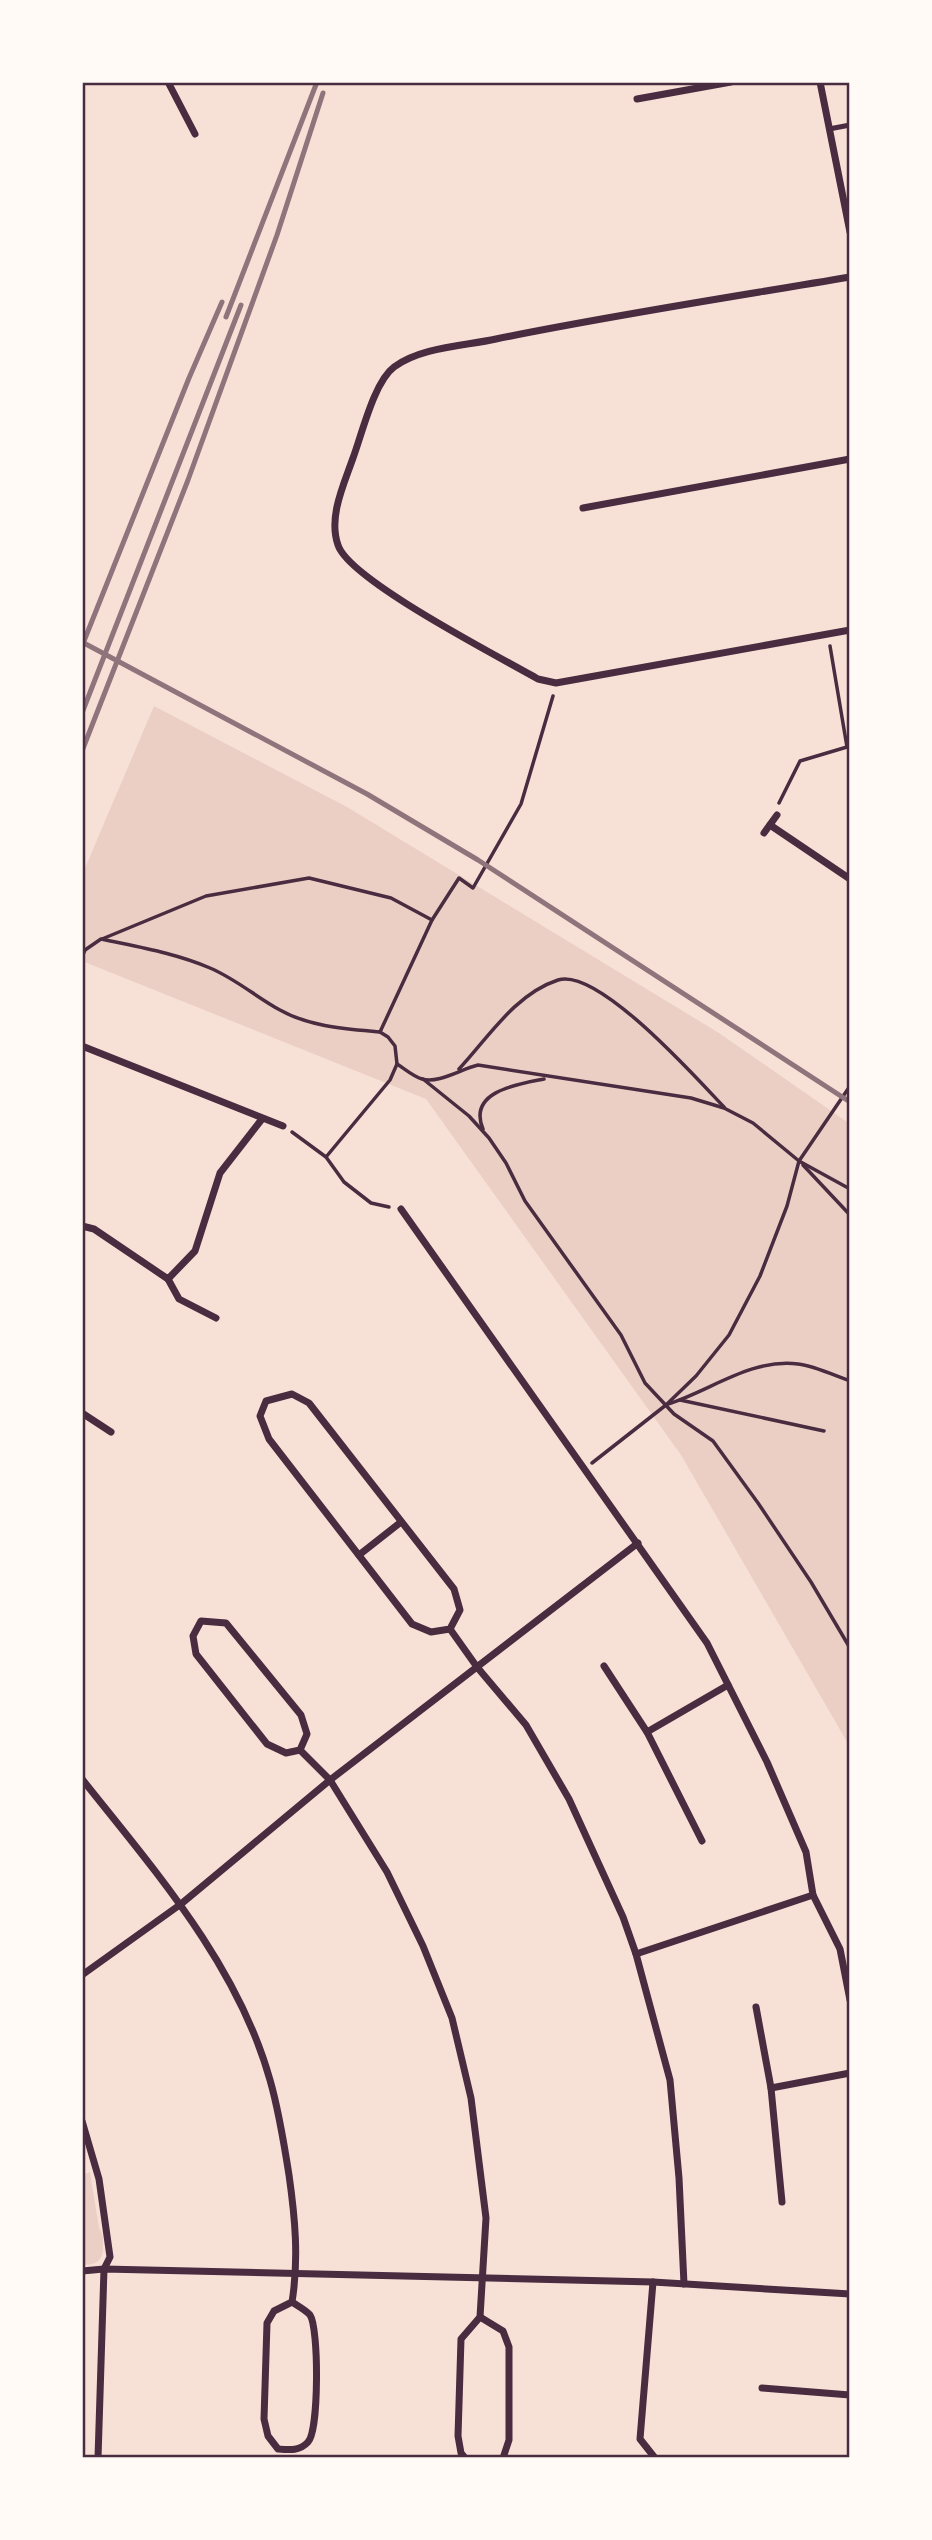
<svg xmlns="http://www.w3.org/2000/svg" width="932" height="2540" font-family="'Varela Round',sans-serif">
  <rect width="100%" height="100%" fill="#f7e1d7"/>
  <!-- green -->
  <g fill="#ebcfc5">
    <path d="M154,706L347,807L719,1033L850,1124V1747L681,1455L426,1099L82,961V875Z"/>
    <path d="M90,2172L99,2228C103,2234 103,2238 103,2245C104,2260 97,2265 82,2265V2175Z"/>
  </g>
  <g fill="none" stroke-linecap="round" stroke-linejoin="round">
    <!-- path -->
    <g stroke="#4a2c40" stroke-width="3.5">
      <path d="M779,803L800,761L847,747L830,646"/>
      <path d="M102,939L206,896L309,878L391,898L432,920"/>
      <path d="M82,957L85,950L101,939C138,947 175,953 210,968C236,979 256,997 280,1010C310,1027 347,1029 380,1032L388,1037L395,1046L397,1064L390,1080L326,1157"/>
      <path d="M380,1032L432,920L459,878L473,888L521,804L553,696"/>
      <path d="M397,1064C405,1069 414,1077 422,1079C438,1084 461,1069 478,1065L691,1098L724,1108L753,1123L799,1161L850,1189"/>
      <path d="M459,1069C488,1038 515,994 558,980C598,967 697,1079 724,1107"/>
      <path d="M423,1079L469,1116L489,1138L506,1163L525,1201L621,1335L645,1383L674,1414L713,1441L758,1503L811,1582L850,1648"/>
      <path d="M483,1129C467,1091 519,1084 544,1079"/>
      <path d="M292,1132L326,1157L344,1182L371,1203L389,1207"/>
      <path d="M803,1165L850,1215"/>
      <path d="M680,1400L824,1431"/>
      <path d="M668,1404C710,1391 751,1358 798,1364C815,1366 833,1375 850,1381"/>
      <path d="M592,1463L666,1405L696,1376L729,1335L760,1276L787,1206L799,1161L850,1086"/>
    </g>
    <!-- service -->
    <path stroke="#4a2c40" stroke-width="5" d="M829,129L850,125"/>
    <!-- minor -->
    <g stroke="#4a2c40" stroke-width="7">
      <path d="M168,82L195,134"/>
      <path d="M820,82L850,232"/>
      <path d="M637,99L731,82"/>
      <path d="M850,277C732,297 613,315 496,339C464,346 421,347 394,367C374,382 362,434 353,458C344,484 328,517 338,545C349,580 500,657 538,679L556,683L850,630"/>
      <path d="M583,508L850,459"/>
      <path d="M770,825L850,879"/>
      <path d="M764,833L777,815"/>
      <path d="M82,1046L283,1126"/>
      <path d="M401,1209L707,1643L767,1762L806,1852L813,1895L840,1949L850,2000"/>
      <path d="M82,1226L94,1229L168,1279L195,1251L220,1173L262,1119"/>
      <path d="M168,1279L179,1299L216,1318"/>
      <path d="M292,1394L309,1403L454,1589L460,1610L450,1629L431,1632L412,1624L269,1439L260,1416L266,1401Z"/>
      <path d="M82,1413L111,1432"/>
      <path d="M359,1555L401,1522"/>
      <path d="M450,1629L477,1667L526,1725L569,1799L623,1917L636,1954L670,2080L679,2178L684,2284"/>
      <path d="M604,1666L647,1732L702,1841"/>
      <path d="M647,1732L728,1685"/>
      <path d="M300,1750L307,1734L301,1715L226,1623L201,1621L193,1636L196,1654L267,1744L286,1753L300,1750L330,1780L387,1872L423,1946L452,2018L471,2098L486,2218L480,2317L461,2339L458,2436L461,2453L465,2458"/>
      <path d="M82,1779C155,1871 238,1965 270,2080C279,2111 284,2143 289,2175C295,2217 299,2259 292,2302L274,2311L267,2323L264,2419L268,2436L278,2449C290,2450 300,2451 308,2442C319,2431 319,2328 310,2315C306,2310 298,2306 292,2302"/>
      <path d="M636,1954L813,1895"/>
      <path d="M82,1975L181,1904L330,1780L638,1543"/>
      <path d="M756,2007L771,2088L782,2202"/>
      <path d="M771,2088L850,2073"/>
      <path d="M82,2121L99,2179L110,2257L104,2269L98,2458"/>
      <path d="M82,2271L104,2269L653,2282L850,2294"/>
      <path d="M653,2282L640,2439L655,2458"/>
      <path d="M480,2317L503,2331L509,2347V2440L503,2458"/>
      <path d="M762,2388L850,2395"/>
    </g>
    <!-- rail -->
    <g stroke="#8f747c" stroke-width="5">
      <path d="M226,317L317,82"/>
      <path d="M82,642L367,794L478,860L850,1102"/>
      <path d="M82,646L189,378L222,302"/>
      <path d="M82,713L241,305"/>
      <path d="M82,751L188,480L277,235L323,93"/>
    </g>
  </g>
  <!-- border -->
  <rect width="932" height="2540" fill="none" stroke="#fffaf5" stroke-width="168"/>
  <rect x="84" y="84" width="764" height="2372" fill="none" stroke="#4a2c40" stroke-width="2.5"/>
</svg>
